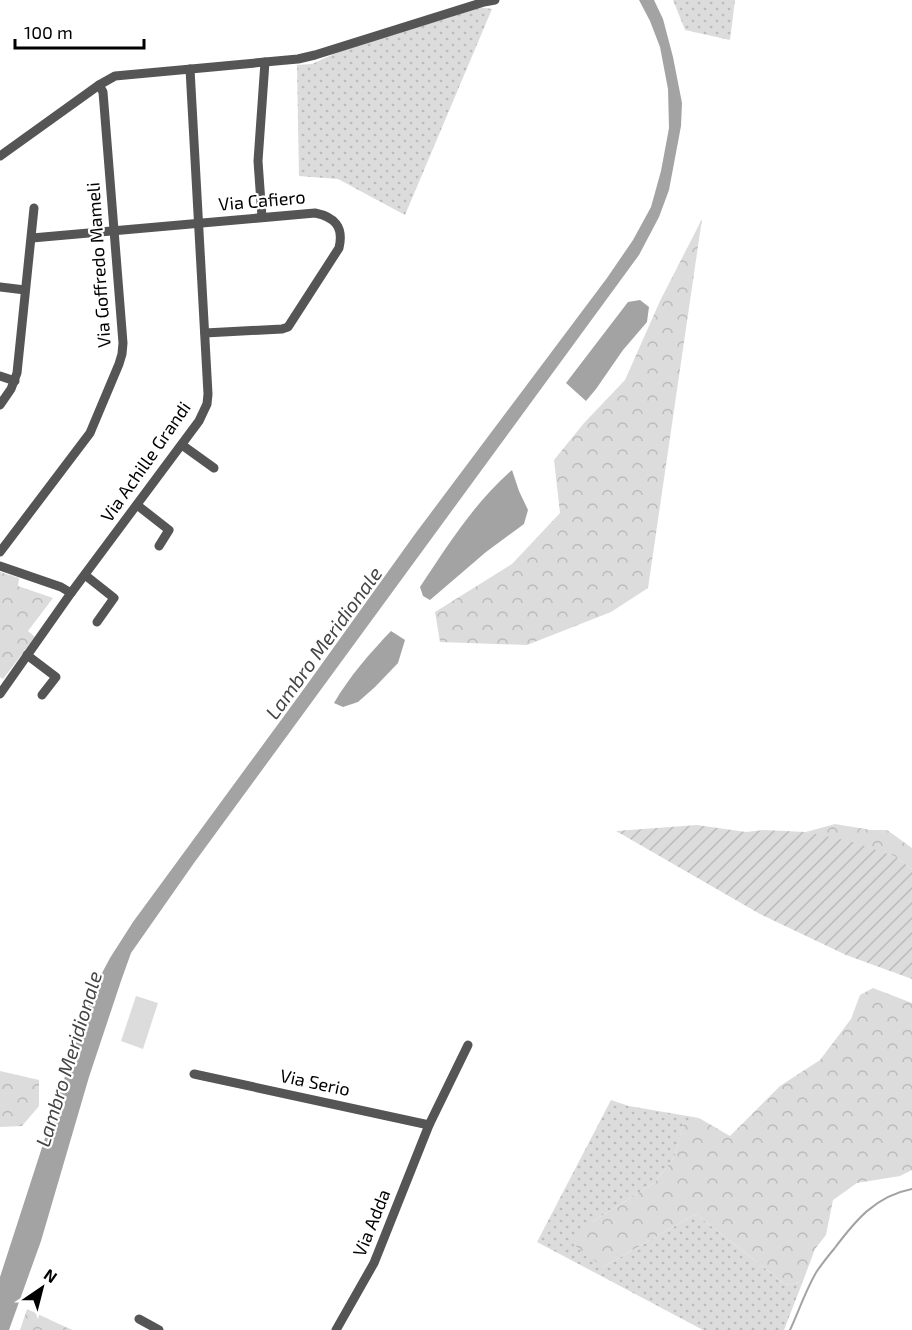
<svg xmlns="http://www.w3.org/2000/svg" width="912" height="1330" font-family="'Exo 2',sans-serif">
  <defs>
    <pattern id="grass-dots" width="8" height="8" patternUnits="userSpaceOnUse" patternTransform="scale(1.5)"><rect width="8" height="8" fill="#dcdcdc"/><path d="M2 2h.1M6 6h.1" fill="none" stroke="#bbb" stroke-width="1.8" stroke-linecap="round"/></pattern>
    <pattern id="forest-crowns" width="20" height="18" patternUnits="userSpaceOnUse" patternTransform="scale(1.5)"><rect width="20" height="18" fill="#dcdcdc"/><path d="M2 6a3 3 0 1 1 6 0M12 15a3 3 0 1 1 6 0" fill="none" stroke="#bbb"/></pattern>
    <pattern id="garden-furrows" width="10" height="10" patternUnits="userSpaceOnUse" patternTransform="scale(1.5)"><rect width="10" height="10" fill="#dcdcdc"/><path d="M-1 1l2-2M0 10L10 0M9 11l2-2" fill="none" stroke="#bbb"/></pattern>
  </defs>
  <rect width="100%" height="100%" fill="#fff"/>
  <!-- grass -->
  <g fill="url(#grass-dots)">
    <path d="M673,0H735L730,40L685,30Z"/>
    <path d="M479,7L492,9L405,215L338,179L299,176L297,65L312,64L336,53L377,37L446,19Z"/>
    <path d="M611,1100L629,1106L699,1118L683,1126L674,1158L654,1183L592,1222L603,1267L696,1214L786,1285L803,1281L784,1330H703L537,1242Z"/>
  </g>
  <!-- forest -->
  <g fill="url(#forest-crowns)">
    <path d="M702,219L648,588L611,612L527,645L440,642L435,612L512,564L560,513L554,460L584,423L625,380L660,301Z"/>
    <path d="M0,572L19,578L18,586L53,598L28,631L35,637L3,679L0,677Z"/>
    <path d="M835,824L871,830H887L912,848V869L894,856L806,832Z"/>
    <path d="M873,988L912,1003V1170L900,1176L857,1183L833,1200L826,1235L815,1249L803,1281L786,1285L696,1214L603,1267L573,1244L592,1222L654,1183L674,1158L683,1125L699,1118L730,1136L780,1086L820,1060L851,1019L860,995Z"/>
    <path d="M0,1071L39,1080V1106L22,1126L0,1127Z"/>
    <path d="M27,1309L72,1330H20Z"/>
  </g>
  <!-- garden -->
  <path fill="url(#garden-furrows)" d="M697,825L746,832L764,830L806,832L849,841L894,856L912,869V979L846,955L760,914L616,831Z"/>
  <!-- pitch -->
  <path fill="#dcdcdc" d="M136,996L158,1003L143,1049L121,1041Z"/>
  <!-- water -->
  <g fill="#a3a3a3">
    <path d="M639,0H654L663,19L673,57L682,103L681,126L669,190L659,217L639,255L194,863L131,953L121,981L89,1077L41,1241L9,1330H0V1277L93,990L110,958L133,922L306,686L415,534L607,278L633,240L651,207L661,171L669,128L668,89L660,47L650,21Z"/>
    <path d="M640,300L649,307L647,322L623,350L596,389L586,401L566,383L628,302Z"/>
    <path d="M512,470L519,491L528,510L524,524L486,552L430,600L423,596L420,587C448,545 474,503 512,470Z"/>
    <path d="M391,631L405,640L398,663L375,687L358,702L343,707L334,703C349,677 370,653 391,631Z"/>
  </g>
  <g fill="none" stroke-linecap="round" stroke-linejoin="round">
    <!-- stream -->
    <path stroke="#a3a3a3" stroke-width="2" d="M790,1330C799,1311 806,1289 817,1271C822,1264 828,1256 834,1249C855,1221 875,1196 912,1189"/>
    <!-- street -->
    <g stroke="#555" stroke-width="9">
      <path d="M0,156L99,85L115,76L298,59L315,55L484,2L495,0"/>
      <path d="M262,217L258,161L265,62"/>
      <path d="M32,238L315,213C335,217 344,227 339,248L288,327L282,329L205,333"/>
      <path d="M0,287L25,290"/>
      <path d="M0,376L15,381"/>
      <path d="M0,405L11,389L17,373L34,208"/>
      <path d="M182,445L214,468"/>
      <path d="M137,505L169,530L159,546"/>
      <path d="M0,552L90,433L119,364L122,354L123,343L103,92L99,85"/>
      <path d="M0,566L61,587L71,593"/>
      <path d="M85,575L114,598L97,622"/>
      <path d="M27,655L56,677L42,695"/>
      <path d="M0,694L71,593L199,421L207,404L208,394L190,69"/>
      <path d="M194,1074L429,1125"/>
      <path d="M139,1319L159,1330"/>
      <path d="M336,1330L374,1263L429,1125L468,1045"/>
    </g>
  </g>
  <g text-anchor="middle" stroke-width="4.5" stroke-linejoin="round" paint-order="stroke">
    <!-- street labels -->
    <g font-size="18" fill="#000" stroke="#fff">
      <text transform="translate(262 201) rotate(-5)" y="6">Via Cafiero</text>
      <text transform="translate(99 265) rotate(-94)" y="6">Via Goffredo Mameli</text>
      <text transform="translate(146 462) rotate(-55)" y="6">Via Achille Grandi</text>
      <text transform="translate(315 1083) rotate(12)" y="6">Via Serio</text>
      <text transform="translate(372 1223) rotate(-68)" y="6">Via Adda</text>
    </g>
    <!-- water labels -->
    <g font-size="20" font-style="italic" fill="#444" stroke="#fff">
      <text transform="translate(324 643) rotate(-54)" y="7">Lambro Meridionale</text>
      <text transform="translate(69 1059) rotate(-73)" y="7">Lambro Meridionale</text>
    </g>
  </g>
  <!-- north arrow -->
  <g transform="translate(42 1288) rotate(35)" stroke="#ffffff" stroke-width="4.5" paint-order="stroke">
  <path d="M0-4.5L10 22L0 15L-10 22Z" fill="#000000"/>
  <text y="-9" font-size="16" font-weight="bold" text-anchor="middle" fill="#000000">N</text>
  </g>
  <!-- scale -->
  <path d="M15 39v9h129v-9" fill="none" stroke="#000000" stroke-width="3"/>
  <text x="24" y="39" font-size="18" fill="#000000" stroke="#ffffff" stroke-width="4.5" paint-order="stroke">100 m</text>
</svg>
